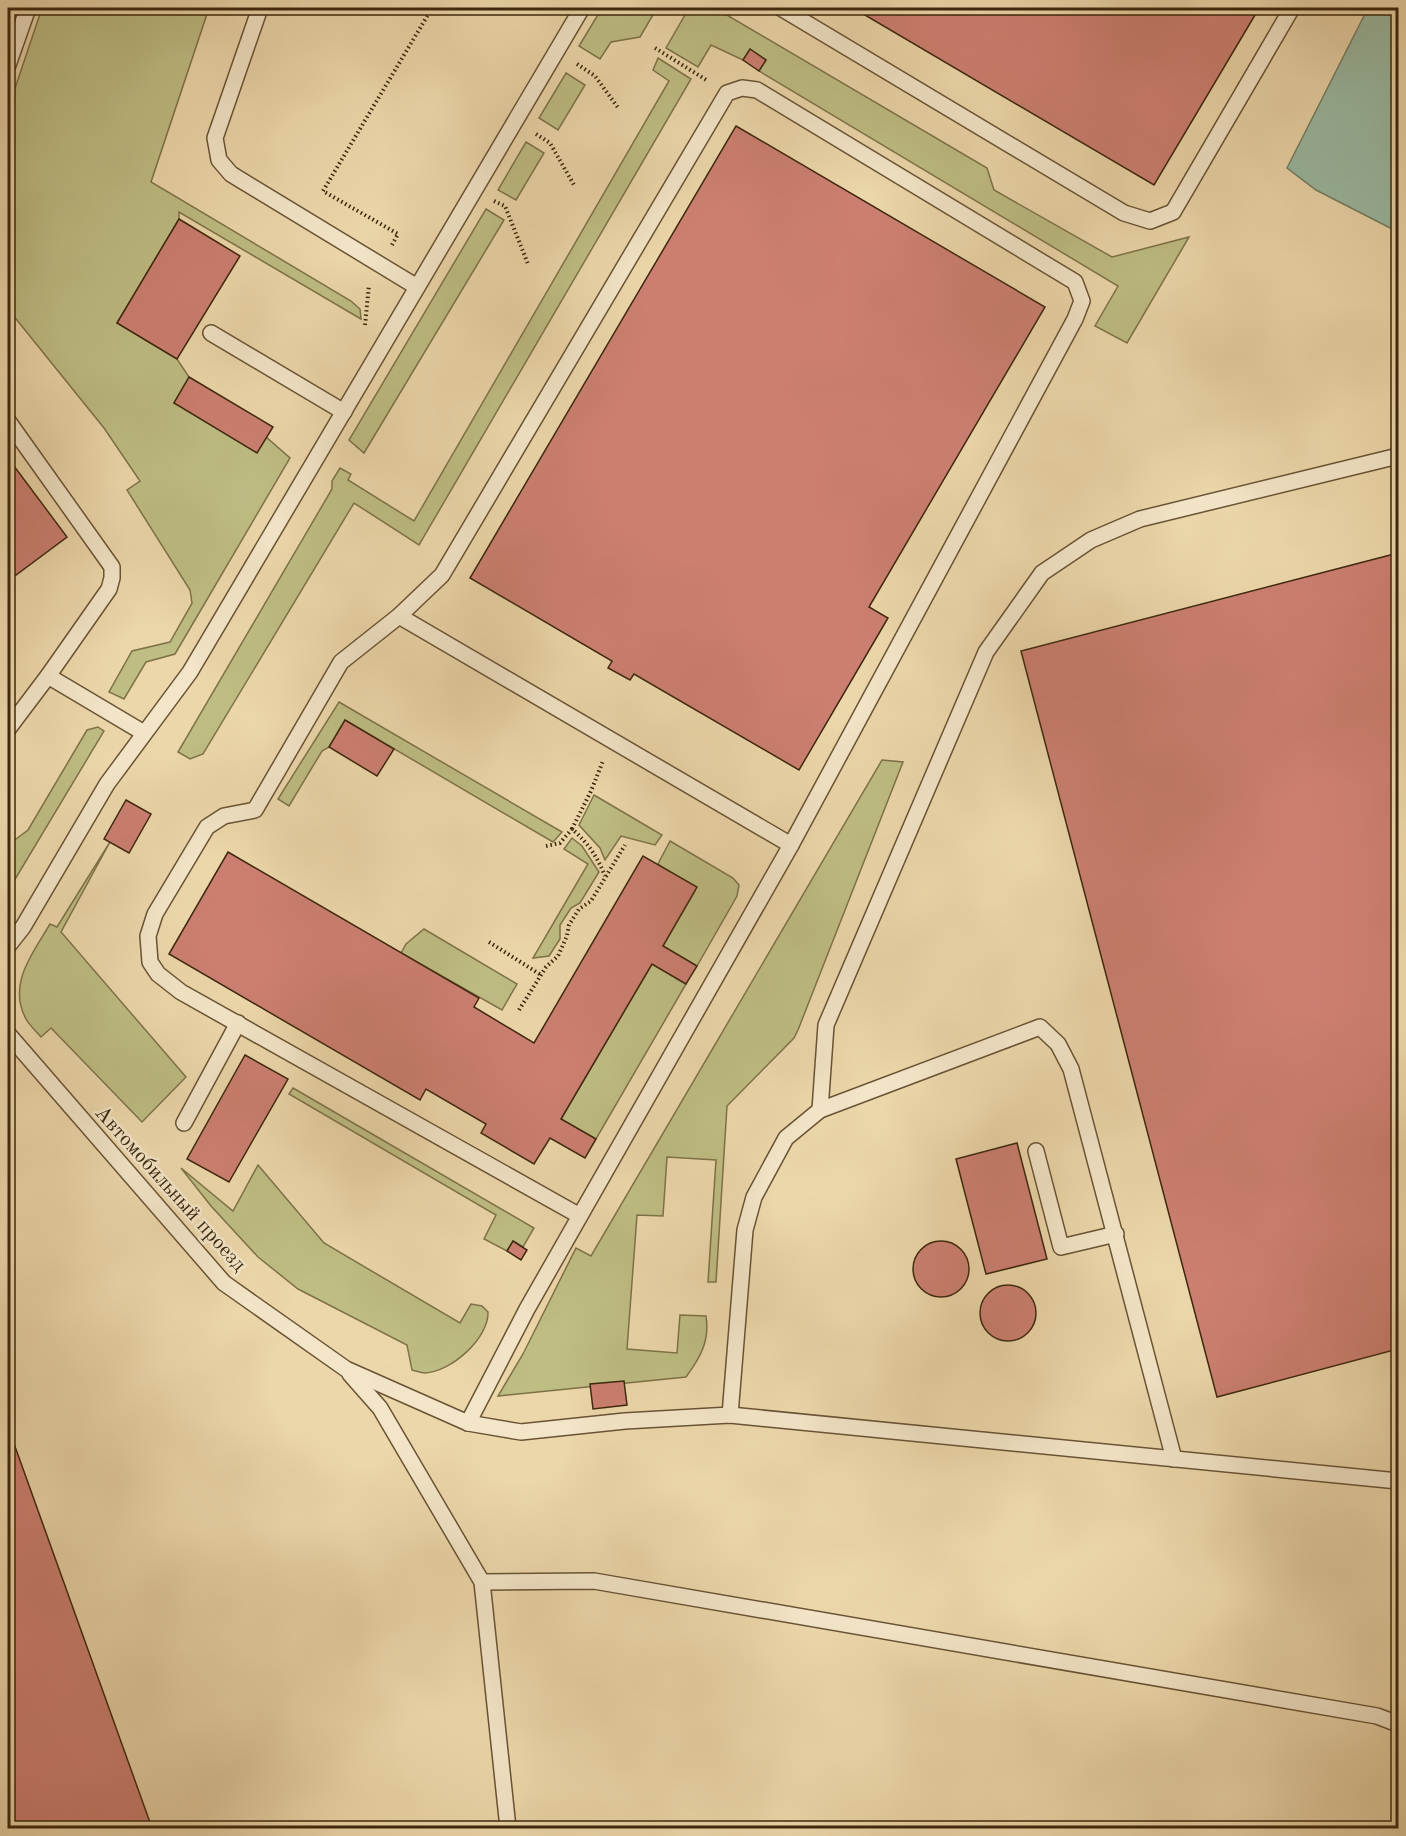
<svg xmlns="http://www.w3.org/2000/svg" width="1406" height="1836" font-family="'Old Standard TT',serif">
  <rect width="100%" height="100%" fill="#ecd7aa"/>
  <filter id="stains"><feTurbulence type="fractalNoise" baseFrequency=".00333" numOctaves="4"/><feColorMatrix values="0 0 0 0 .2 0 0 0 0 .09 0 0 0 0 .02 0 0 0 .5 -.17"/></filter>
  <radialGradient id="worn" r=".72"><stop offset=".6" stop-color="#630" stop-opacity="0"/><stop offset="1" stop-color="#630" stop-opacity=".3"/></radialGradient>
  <!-- green -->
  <g fill="#bebd84" stroke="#7e7248" stroke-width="1.5">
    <path d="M42,8H209L151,182L351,301L360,309L361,319L179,212V219L117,323L177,359L189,377L174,403L266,437L290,458L175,654L146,662L124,699L109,692L132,651L170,642L192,603L190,590L127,490L140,481L104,428L8,309V109Z"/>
    <path d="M602,8H657L640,37L611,42L600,59L579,46Z"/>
    <path d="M689,8H715L987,168L994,190L1112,257L1189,237L1127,343L1095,326L1118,286L759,71L766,60L750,49L743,60L711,45L698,67L666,48Z"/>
    <path d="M658,58L691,79L419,545L354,503L203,754L190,759L178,752L332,489V481L340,468L351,474L348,480L414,521L669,81L653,70Z"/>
    <path d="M566,73L585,85L558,130L539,118Z"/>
    <path d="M526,142L544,153L516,200L498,190Z"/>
    <path d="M486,209L504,220L364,453L349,440Z"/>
    <path d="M339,702L562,832L553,842L345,720L329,747L322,751L289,806L278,799Z"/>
    <path d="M98,727L104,731L8,891V845L28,830L87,730Z"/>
    <path d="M882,760L903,762L798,1030L794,1038L727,1106L716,1282H708L716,1160L667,1157L663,1216L637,1215L627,1349L677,1353L680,1315L706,1316C710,1341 700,1358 686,1377L498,1396L523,1354L576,1248L591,1256Z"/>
    <path d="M594,795L662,835L655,845L621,836L605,860L600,848L579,825Z"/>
    <path d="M572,838L582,846L599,872L580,903L571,908L560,925V939L549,956L533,958L588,864L564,849Z"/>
    <path d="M670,841L733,878L739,885L737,896L697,966L663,946L695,891L658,864Z"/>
    <path d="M110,842L61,932L186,1077L142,1122L51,1028L41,1037C36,1031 29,1025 26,1019C7,984 33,953 50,924L57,927Z"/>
    <path d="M424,929L517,984L502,1010L401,953L406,944Z"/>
    <path d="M652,964L686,984L596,1139L561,1119Z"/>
    <path d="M293,1088L534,1228L523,1247L513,1241L507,1251L484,1239L496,1215L289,1094Z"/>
    <path d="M258,1165L324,1243L460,1323L471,1304L482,1306L488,1312C489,1338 451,1372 425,1373C421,1373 416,1371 412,1370L407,1345L298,1289L258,1257L211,1206L181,1168L233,1211Z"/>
  </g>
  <!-- water -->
  <path fill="#9abaa3" stroke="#757f67" stroke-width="1.5" d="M1368,8H1398V232L1316,190L1287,168Z"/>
  <!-- building -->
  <g fill="#cc7f71" stroke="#3d270d" stroke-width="1.5">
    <path d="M853,8H1254L1258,10L1154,185Z"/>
    <path d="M750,49L766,60L759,71L743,60Z"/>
    <path d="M736,126L1045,307L869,607L888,618L799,770L634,674L630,680L608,668L612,661L470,578Z"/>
    <path d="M179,219L240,256L177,359L117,323Z"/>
    <path d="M189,377L273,427L257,453L174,403Z"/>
    <path d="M8,458L67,537L8,581Z"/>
    <path d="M1398,553V1349L1217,1397L1021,651Z"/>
    <path d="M345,720L394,749L377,776L329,747Z"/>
    <path d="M126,800L151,814L129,853L104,839Z"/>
    <path d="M228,852L479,998L474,1007L534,1043L643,856L697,887L663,946L697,966L686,984L652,964L561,1119L596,1139L585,1158L550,1138L534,1164L481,1133L486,1124L426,1089L420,1100L169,954Z"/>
    <path d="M245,1055L288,1079L229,1182L187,1159Z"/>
    <path d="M1017,1143L1047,1259L986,1274L956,1159Z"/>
    <path d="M513,1241L527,1250L521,1260L507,1251Z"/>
    <circle cx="941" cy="1269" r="28"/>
    <circle cx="1008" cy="1313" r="28"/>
    <path d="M624,1381L627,1405L593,1409L590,1384Z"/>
    <path d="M8,1427L152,1828H8Z"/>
  </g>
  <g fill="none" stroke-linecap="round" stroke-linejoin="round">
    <defs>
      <g id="lane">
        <path d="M260,8L215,138L219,160L231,174L417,287"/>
        <path d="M781,8L1124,213L1150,221L1173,212L1292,8"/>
        <path d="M8,65L28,8"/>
        <path d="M211,333L344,412"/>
        <path d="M8,421L112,567V578L109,589L48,676L8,729"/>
        <path d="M399,616L791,845"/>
        <path d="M48,676L144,733"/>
        <path d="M8,946L23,927L107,784L190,672L582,8"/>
        <path d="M8,1034L224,1283L346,1369L468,1423L521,1432L625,1421L730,1415L1398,1481"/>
        <path d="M820,1110L1040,1027L1058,1044L1071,1069L1174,1459"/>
        <path d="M184,1123L238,1023"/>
        <path d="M1036,1151L1061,1247L1116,1234"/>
        <path d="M350,1374L380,1408L482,1582L508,1828"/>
        <path d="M730,1415L745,1230L754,1197L786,1138L820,1110L826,1025L986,652L1042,573L1091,540L1140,519L1398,456"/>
        <path d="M468,1423L527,1309L791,845L1075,319L1082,301L1075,282L757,90L742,88L727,93L442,575L399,616L341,662L255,810L224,816L207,827L155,914L148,936L150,962L158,974L181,992L580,1216"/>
        <path d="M482,1582L594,1581L1377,1716L1398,1724"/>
      </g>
    </defs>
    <!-- lane casing -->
    <use href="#lane" stroke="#695334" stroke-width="18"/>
    <!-- path -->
    <g stroke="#3d270d" stroke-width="4" stroke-dasharray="1.5 3" stroke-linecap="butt">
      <path d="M655,48L708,81"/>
      <path d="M577,64L595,76L619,109"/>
      <path d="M536,134L550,143L574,185"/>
      <path d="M494,201L505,206L528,264"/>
      <path d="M392,245L398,234L323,191L432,8"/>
      <path d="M365,325L369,285"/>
      <path d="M572,829L591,791L603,761"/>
      <path d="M546,846L560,843L572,829C588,843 597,856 605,876"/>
      <path d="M489,942L541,975"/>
      <path d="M519,1010L546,967L558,956L567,936L569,925L579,909L591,901L625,845"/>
    </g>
    <!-- lane -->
    <use href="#lane" stroke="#f3e5c8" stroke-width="15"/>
  </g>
  <g text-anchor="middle" stroke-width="5" stroke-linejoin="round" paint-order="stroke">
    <!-- street labels -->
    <g font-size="21" fill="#3d270d" stroke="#f3e5c8">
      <text transform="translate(171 1188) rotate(48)" y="7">Автомобильный проезд</text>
    </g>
  </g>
  <!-- margin -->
  <rect width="1406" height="1836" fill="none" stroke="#ecd7aa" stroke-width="30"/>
  <rect x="9" y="9" width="1388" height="1818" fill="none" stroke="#3d270d" stroke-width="3"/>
  <rect x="15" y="15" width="1376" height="1806" fill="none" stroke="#3d270d" stroke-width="1.5"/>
  <rect width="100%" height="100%" filter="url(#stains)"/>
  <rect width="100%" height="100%" fill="url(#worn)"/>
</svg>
